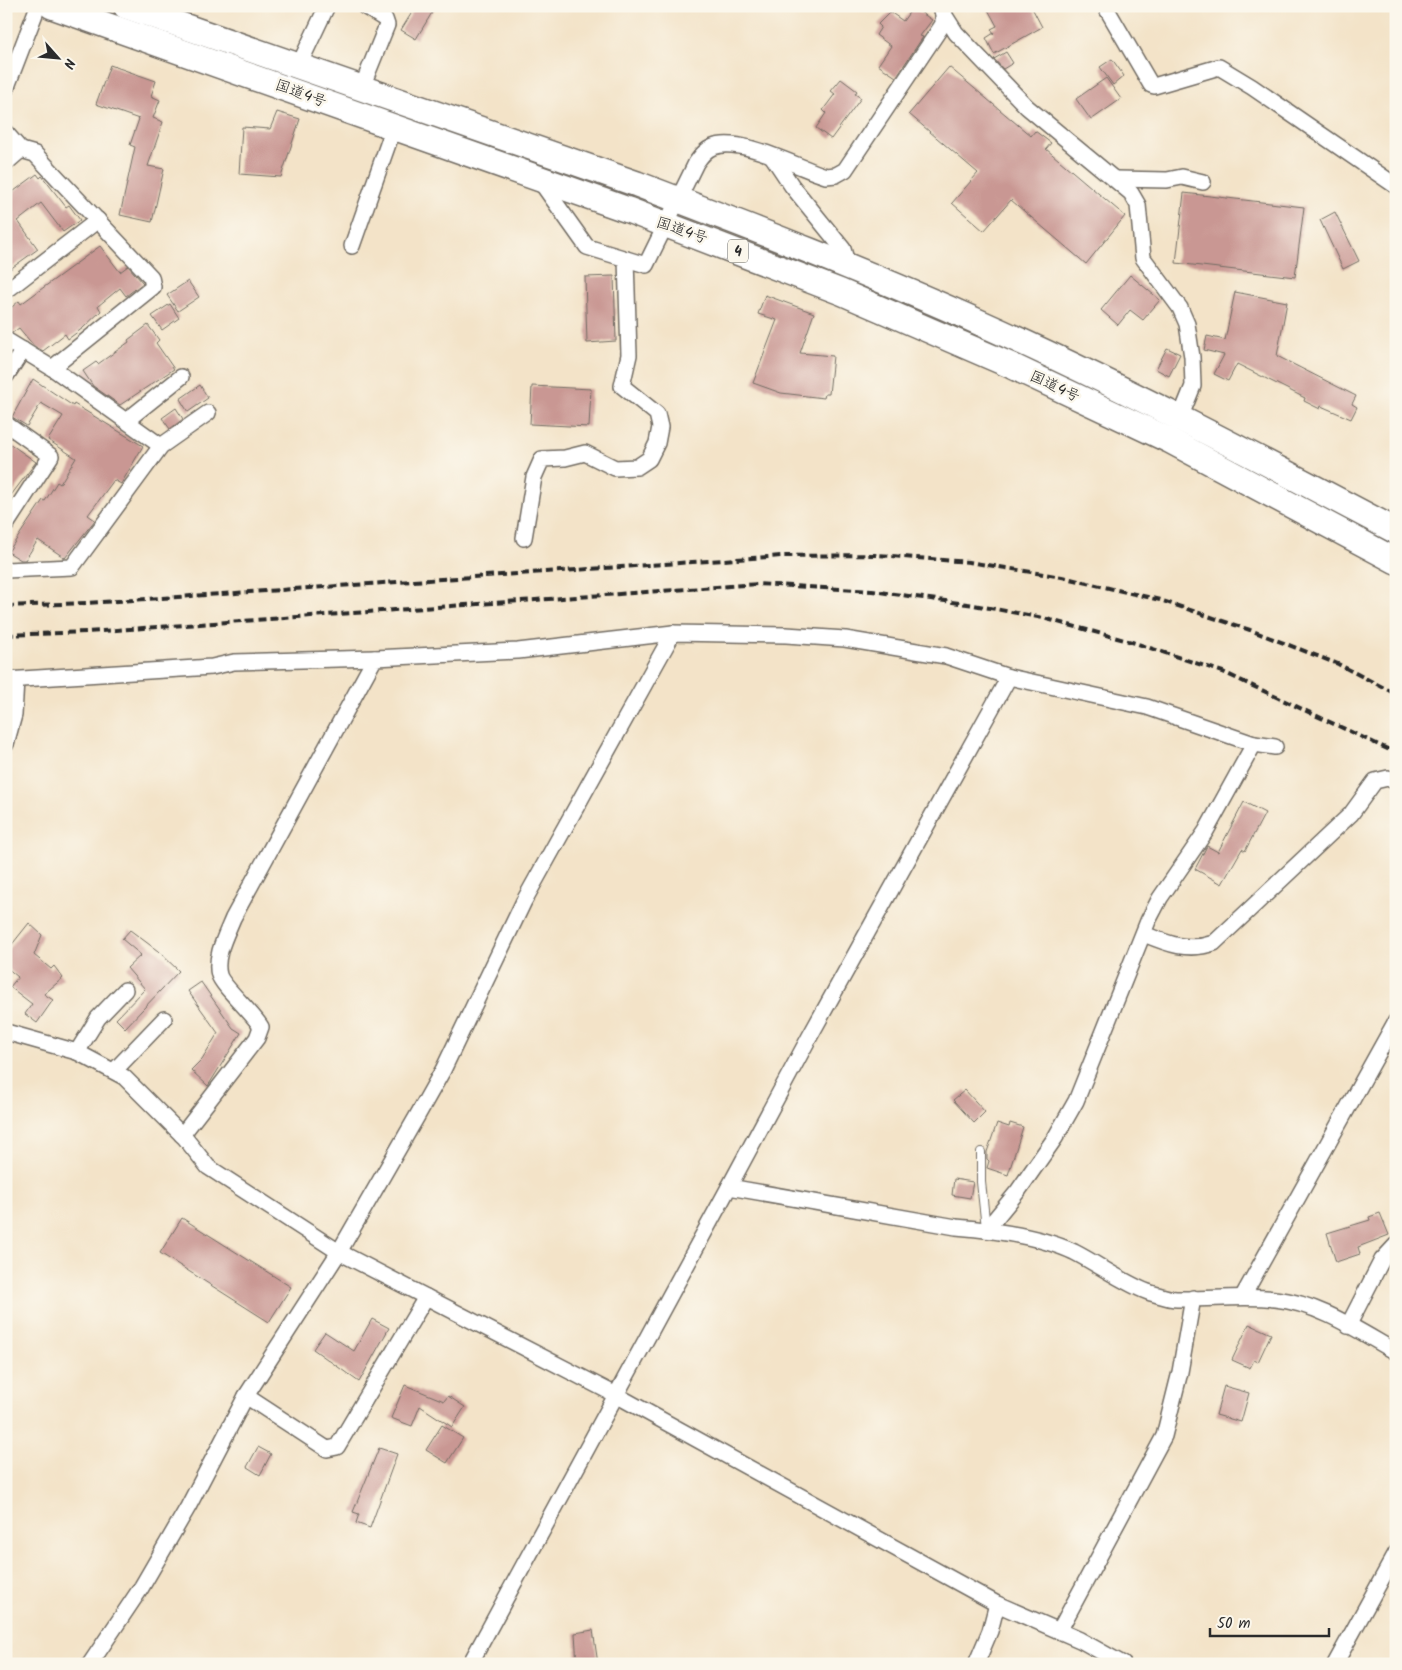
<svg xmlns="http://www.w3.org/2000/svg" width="1402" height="1670" font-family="Kalam,'Klee One',sans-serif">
  <rect width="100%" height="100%" fill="#fbf7ec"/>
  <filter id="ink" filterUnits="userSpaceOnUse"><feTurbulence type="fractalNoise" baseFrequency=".02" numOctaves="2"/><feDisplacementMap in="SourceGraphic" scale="10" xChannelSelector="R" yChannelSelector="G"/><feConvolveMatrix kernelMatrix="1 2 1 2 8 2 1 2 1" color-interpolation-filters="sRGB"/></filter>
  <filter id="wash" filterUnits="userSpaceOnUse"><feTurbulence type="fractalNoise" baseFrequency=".0096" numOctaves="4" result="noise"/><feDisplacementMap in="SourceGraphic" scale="20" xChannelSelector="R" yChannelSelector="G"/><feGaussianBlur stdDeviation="1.12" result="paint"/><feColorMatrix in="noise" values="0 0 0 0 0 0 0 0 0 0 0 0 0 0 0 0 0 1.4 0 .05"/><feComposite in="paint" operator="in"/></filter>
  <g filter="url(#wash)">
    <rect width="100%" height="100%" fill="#f3e3c8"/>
    <g id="blocks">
      <!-- building -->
      <g fill="#c99793">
        <path d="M416,6H436L416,39L401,30Z"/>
        <path d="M986,6H1031L1042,27L994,54L986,38L994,33L991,29L997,26Z"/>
        <path d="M913,7L932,20L920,36L923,37L896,77L878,65L891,46L876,35L881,27L878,24L890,12L903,21Z"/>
        <path d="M1006,52L1013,63L1003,69L994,59Z"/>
        <path d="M1112,59L1124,76L1113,85L1100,67Z"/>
        <path d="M110,65L156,81L151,96L160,100L153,118L163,122L148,166L164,169L152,222L120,215L135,147L130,145L139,119L96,104Z"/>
        <path d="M949,67L1031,136L1035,131L1051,143L1046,149L1125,216L1086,264L1011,200L984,231L952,203L978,173L909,114Z"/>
        <path d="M1106,78L1121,99L1091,120L1076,99Z"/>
        <path d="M841,79L857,91L855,94L861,98L831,139L816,128L826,113L823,110L835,94L831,91Z"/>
        <path d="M277,112L300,119L281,177L239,174L242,127L270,129Z"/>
        <path d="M37,174L40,178L42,176L66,207L69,205L80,220L63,232L41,203L18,221L38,249L6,272V197Z"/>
        <path d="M1184,193L1304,207L1295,277L1176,263Z"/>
        <path d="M1335,212L1359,261L1343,269L1320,220Z"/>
        <path d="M100,246L120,272L128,266L143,283L126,296L120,288L98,306L101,311L83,328L68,339L65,334L43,351L34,346L19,328L12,333L6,325V312L19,301L21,304Z"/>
        <path d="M1130,275L1160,300L1143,320L1130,310L1118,325L1101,310Z"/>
        <path d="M614,276L616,341L587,343L585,277Z"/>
        <path d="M188,281L199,297L178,311L167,295Z"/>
        <path d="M1235,292L1287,302L1277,356L1356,396L1352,404L1357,407L1351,419L1321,406L1320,409L1304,401L1305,398L1237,364L1228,381L1214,374L1224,355L1204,350L1207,336L1225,340Z"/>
        <path d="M765,295L814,313L800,353L833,356L829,394H825L824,398L781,393L753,383L777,320L758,314Z"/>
        <path d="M170,304L179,318L162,330L152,316Z"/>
        <path d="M148,325L159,340L156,343L174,369L120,405L93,386L83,371L96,362L98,364L129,342L128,340Z"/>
        <path d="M1167,348L1180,354L1169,376L1156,369Z"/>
        <path d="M33,379L73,406L74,404L143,446L121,484L114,480L88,515L95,520L65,558L38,540L25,560H21L8,552L43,500L45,501L57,482L60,484L76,458L48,440L63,416L41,403L27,426L12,417Z"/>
        <path d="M200,385L208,398L188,412L180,399Z"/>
        <path d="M532,386L591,389L589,427L530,424Z"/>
        <path d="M176,408L183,419L170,429L162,418Z"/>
        <path d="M6,441L36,462L6,502Z"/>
        <path d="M1244,802L1265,813L1245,851L1242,849L1222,884L1195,869L1207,846L1218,852Z"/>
        <path d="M29,923L42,935L34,955L51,969L54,966L63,978L44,994L53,1000L37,1023L25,1014L32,1004L10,987L18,977L6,967V952Z"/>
        <path d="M130,930L158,951L179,971L125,1028L116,1019L145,989L127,968L141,955L122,939Z"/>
        <path d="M201,982L233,1028L241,1033L208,1086L191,1070L202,1059L218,1033L188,991Z"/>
        <path d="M965,1090L985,1112L974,1123L953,1100Z"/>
        <path d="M997,1123L1009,1127L1010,1123L1023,1127L1008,1175L987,1168L989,1161L987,1159V1152Z"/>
        <path d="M954,1179L973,1182L970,1198L952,1195Z"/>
        <path d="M1380,1213L1389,1235L1358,1247L1360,1254L1336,1262L1327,1233L1370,1220L1369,1217Z"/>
        <path d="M182,1218L291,1287L269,1322L160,1253Z"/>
        <path d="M372,1319L389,1328L359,1382L313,1349L325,1332L354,1351Z"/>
        <path d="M1249,1324L1271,1334L1258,1362L1254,1360L1250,1368L1232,1360Z"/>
        <path d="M405,1385L444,1401L448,1396L465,1407L452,1427L420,1406L412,1426L391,1418Z"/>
        <path d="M1224,1386L1249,1393L1241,1422L1216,1415Z"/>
        <path d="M442,1425L463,1438L447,1463L426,1450Z"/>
        <path d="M258,1447L271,1454L260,1475L247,1467Z"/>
        <path d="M379,1448L397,1454L370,1528L356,1523L359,1514L353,1512Z"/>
        <path d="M593,1630L598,1664H577L575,1633Z"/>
      </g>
    </g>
  </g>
  <g filter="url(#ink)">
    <use href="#blocks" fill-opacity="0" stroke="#716b62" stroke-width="1"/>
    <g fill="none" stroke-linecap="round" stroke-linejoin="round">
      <defs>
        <path id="service" d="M981,1152V1182L986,1228"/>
        <g id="minor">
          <path d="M1105,6L1151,85L1154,86L1219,67L1252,87L1396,186"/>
          <path d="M942,11L956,33L1027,107L1131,193L1138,205L1143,258L1180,308L1187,324L1192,357L1193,386L1180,418"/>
          <path d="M299,65L327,6"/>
          <path d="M362,87L387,25L385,19L364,6"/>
          <path d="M6,89L38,6"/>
          <path d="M6,133L21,150L6,163"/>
          <path d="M21,150L35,154L151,277L153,287L52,368"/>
          <path d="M772,156L792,186L843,249L848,266"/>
          <path d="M1116,179L1167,180L1182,177L1203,182"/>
          <path d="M540,181L587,247L646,265L696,163C701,156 705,150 713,147C741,136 798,168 826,176L836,175L845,170L935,36L943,24V12L947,6"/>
          <path d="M352,246L394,127"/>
          <path d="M6,291L98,220"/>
          <path d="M6,340L52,368L161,446"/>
          <path d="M6,376L23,350"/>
          <path d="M126,421L181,377"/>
          <path d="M6,424L51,456L6,525"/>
          <path d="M524,538L534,477L542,459L565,458L585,453L615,468L637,467L649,459L657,443L660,427L657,414L622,386L629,355L626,259"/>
          <path d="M6,570L72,567L161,446L208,413"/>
          <path d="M1009,677L1147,707L1254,744L1275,747"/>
          <path d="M6,680L212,667L234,662L375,658"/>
          <path d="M6,744L14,715L16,680"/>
          <path d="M1144,934C1168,944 1188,952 1214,943L1351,814L1375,781L1388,778L1396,782"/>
          <path d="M6,1032L77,1052L124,1077L185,1138L208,1167L339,1252L616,1395L997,1604L1080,1640L1123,1664"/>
          <path d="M77,1052L98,1018L125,990"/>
          <path d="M114,1071L164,1019"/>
          <path d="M182,1135L257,1038L261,1027C253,1013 222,986 219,975C214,957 226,935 233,918L375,658L518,651L673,633"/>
          <path d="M986,1230L1018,1191L1055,1138L1076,1101L1148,921L1160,898L1206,831L1254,744"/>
          <path d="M1243,1296L1396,1021"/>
          <path d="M1348,1326L1382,1260L1396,1245"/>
          <path d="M246,1396L327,1449L337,1447L426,1297"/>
          <path d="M1059,1631L1164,1436L1180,1372L1193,1298"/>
          <path d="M90,1664L141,1588L188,1507L246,1396L339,1252L416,1118L443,1070L524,901L673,633L786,635L845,639L946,656L1009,677L810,1036L729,1187"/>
          <path d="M470,1664L729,1187L956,1227C993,1230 1040,1236 1074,1252C1096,1263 1130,1287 1151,1293C1159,1295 1168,1299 1177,1299C1209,1300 1242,1295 1275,1299C1318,1303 1359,1331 1396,1352"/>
          <path d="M976,1664L990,1631L997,1604"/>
          <path d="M1335,1664L1396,1553"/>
        </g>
        <g id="trunk">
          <path d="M52,6L628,210L841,292L1012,366L1169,440L1396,561"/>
          <path d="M126,6L637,184C753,228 870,273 983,324C1124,387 1260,459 1396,531"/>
        </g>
      </defs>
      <!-- service casing -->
      <use href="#service" stroke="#716b62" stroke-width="10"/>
      <!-- minor casing -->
      <use href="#minor" stroke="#716b62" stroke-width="18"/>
      <!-- trunk casing -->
      <use href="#trunk" stroke="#716b62" stroke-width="28"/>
      <!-- service -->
      <use href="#service" stroke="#fff" stroke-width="8"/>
      <!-- minor -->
      <use href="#minor" stroke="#fff" stroke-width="15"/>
      <!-- trunk -->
      <use href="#trunk" stroke="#fff" stroke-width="25"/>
      <!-- rail -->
      <g stroke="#2b2b2b" stroke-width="4" stroke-dasharray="8 4" stroke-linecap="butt">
        <path d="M6,606L88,603L782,556L878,555L969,562L1062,577L1160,600L1250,630L1338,664L1396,694"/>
        <path d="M6,635L88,632L758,584L872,591L974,605L1043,618L1132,642L1223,672L1396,753"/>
      </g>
    </g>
  </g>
  <g text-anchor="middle" stroke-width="5" stroke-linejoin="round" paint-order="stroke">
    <!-- shield labels -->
    <rect fill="#fbf7ec" stroke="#696865" stroke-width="1" x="728" y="239.5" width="20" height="23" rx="4"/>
    <g font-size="14" font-weight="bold" fill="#2b2b2b">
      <text x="738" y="256">4</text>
    </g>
    <!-- street labels -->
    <g font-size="15" fill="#2b2b2b" stroke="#fbf7ec">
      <text transform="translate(301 93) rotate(20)" y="5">国道4号</text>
      <text transform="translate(682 230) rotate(19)" y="5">国道4号</text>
      <text transform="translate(1055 386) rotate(25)" y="5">国道4号</text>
    </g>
  </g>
  <!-- margin -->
  <rect width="1402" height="1670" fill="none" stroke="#fbf7ec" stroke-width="25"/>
  <!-- north arrow -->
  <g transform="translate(58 58) rotate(117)" stroke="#fbf7ec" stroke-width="4" paint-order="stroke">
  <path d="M0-4L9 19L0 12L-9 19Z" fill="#2b2b2b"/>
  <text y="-8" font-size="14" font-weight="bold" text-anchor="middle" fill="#2b2b2b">N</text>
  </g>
  <!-- scale -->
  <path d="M1210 1628v8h119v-8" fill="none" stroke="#2b2b2b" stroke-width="2.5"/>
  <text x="1217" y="1628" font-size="15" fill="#2b2b2b" stroke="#fbf7ec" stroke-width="4" paint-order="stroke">50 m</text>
</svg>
